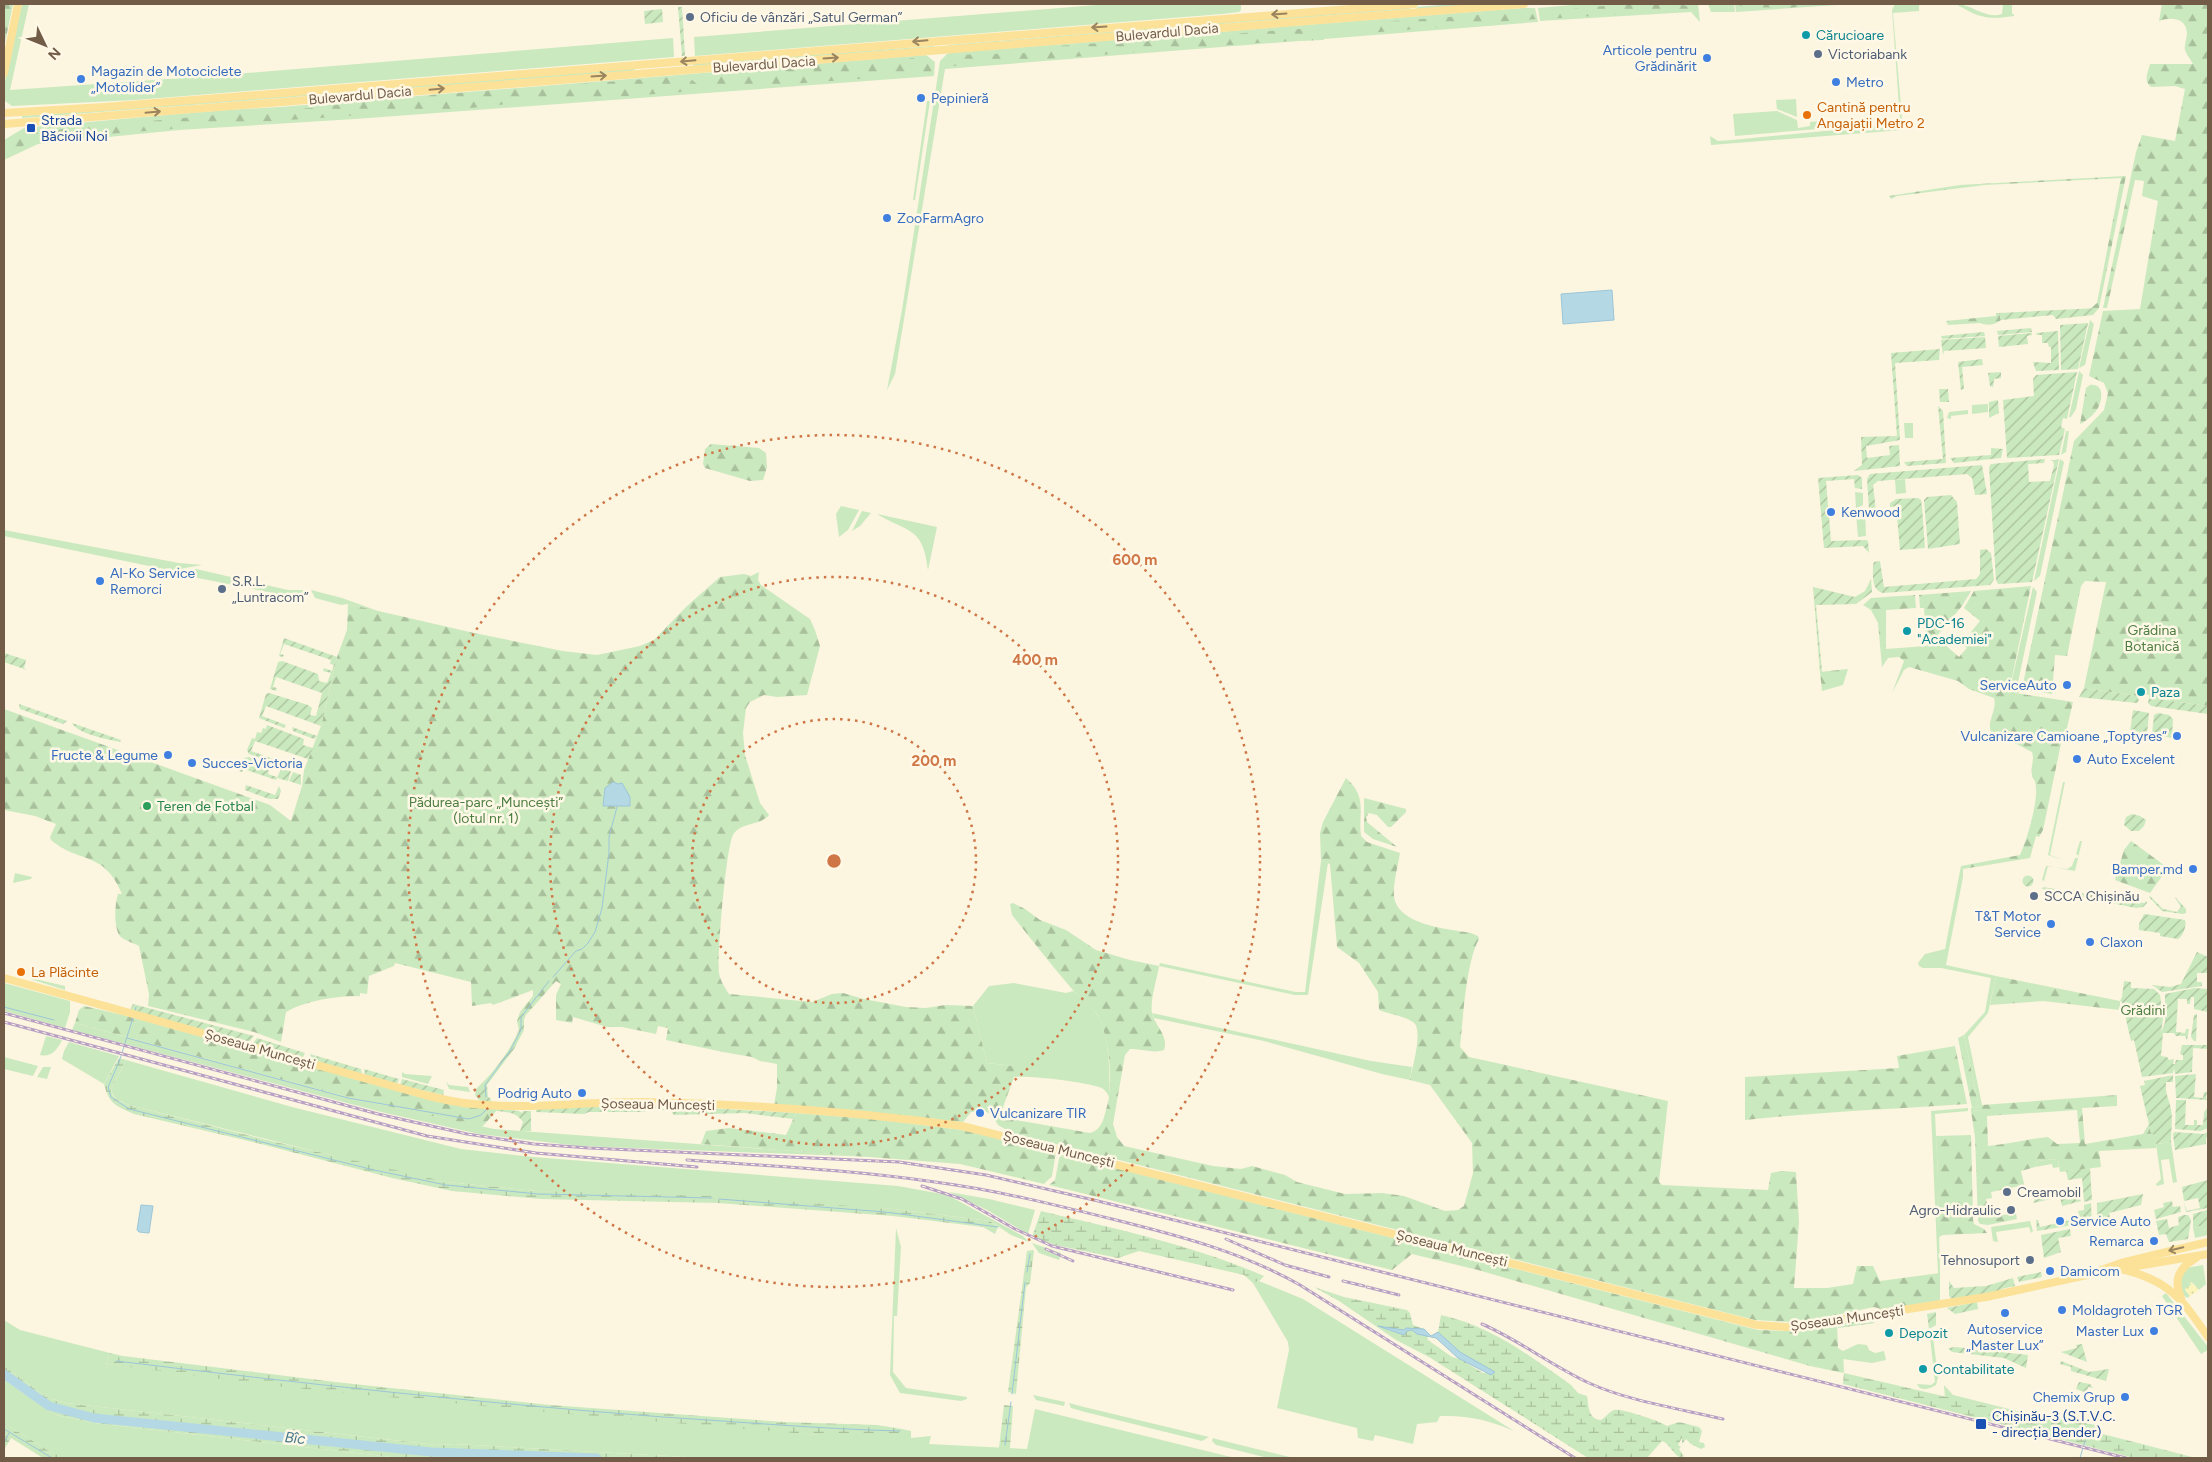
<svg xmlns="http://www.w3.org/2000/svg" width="2212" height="1462" font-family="Figtree,sans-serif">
  <defs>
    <pattern id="forest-firs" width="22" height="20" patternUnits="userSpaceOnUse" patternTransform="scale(1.25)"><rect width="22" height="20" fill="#cbe9bf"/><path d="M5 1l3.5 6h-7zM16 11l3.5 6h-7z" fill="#a9c09d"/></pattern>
    <pattern id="wetland-marsh" width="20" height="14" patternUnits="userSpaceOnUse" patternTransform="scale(1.25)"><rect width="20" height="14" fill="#cbe9bf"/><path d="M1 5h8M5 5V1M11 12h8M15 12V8" fill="none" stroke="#a9c09d"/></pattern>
    <pattern id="sand-dots" width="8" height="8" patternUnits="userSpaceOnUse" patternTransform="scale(1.25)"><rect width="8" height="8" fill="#fcf5bb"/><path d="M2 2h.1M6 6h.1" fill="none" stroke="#dbd4a2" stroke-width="1.8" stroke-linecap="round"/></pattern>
    <pattern id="garden-furrows" width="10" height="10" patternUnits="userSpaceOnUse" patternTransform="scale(1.25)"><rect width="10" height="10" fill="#cbe9bf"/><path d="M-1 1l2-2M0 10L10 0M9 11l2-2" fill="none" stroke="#a9c09d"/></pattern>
  </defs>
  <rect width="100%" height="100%" fill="#fcf5e0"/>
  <!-- grass -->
  <g fill="#cbe9bf">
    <path d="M22,4H29L10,90L212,76L673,38L674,57L135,100L12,106L5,101L4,85Z"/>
    <path d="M1110,4H1241V10L1239,12L1222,14L695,56L694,37Z"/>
    <path d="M1452,4H1488L1417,9V7Z"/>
    <path d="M1584,4H1698L1700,22L1691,12L1540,21L1538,8Z"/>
    <path d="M1708,4H1734L1735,12H1711Z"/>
    <path d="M1735,4H1851L1736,12Z"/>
    <path d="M1895,4H1919V11L1893,13L1903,130L1711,145L1710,136L1718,141L1732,140L1897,124L1900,120L1892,10Z"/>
    <path d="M1956,4C1972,4 1986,20 2002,14L2003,4H2012V14H2014V16C1988,20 1979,18 1956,4Z"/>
    <path d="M1409,7L1410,9L949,46L948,45Z"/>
    <path d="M1523,8H1535L1538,22L945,69L895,374L887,390L902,310L940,61L948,53Z"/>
    <path d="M934,46L933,47L693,66V63Z"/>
    <path d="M926,55L935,62L934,76L355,119L179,130L38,144L4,160V140L24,128H28L29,130L33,127C115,120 197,111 280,107Z"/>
    <path d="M638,68L632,71L22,118V116Z"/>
    <path d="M1796,99L1797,117L1777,109L1776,100Z"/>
    <path d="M927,101H930L915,200H913Z"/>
    <path d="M1777,111L1797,120L1798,128L1810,126V122L1822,121V126L1818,129L1735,136L1733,114Z"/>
    <path d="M2090,320L2094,324L2085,365L2079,368Z"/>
    <path d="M2079,371L2083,375L2076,409L2071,417H2069Z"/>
    <path d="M1988,404V412L1972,414V405Z"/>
    <path d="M1968,410V414L1951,416V419L1947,418L1949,412Z"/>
    <path d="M1904,423H1913V438H1905Z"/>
    <path d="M2066,431H2069L2066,452L2061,455Z"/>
    <path d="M2060,459L2064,462L2040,576L2034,581Z"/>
    <path d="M1905,479L1906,493L1896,494L1895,480Z"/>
    <path d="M1855,492L1863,493V505L1856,508Z"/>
    <path d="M841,506L859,510L848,530L839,537L836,514Z"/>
    <path d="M862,511L871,513L860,526L852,531Z"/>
    <path d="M1856,513H1865L1866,536L1858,537Z"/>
    <path d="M877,514L937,527L928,570C923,526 908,533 877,514Z"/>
    <path d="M4,530L179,563L202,565L185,568L178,572L4,536Z"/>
    <path d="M196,569L288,590H306L310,597L289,594L288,596L183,575L187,571Z"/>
    <path d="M2033,587L2037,592L2017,687L2019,693L2013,694L2009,693Z"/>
    <path d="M311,590L342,598L378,611L348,604L341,605L315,598Z"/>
    <path d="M2063,782H2065L2050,855L2063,860L2048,855Z"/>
    <path d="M2080,841H2082L2075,871L2048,866L2044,881L2042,880L2046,866L2067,869L2072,866L2075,858H2078V855L2076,854Z"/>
    <path d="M1321,861L1328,863L1308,995H1295L1159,966L1160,963L1296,992H1305Z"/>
    <path d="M1961,866L1963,869V877L1946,965L1996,976L1988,1013L1968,1037L1983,1110L1971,1111V1108L1979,1107L1964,1035L1985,1012L1991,978L1941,968H1923L1919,966L1918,963L1925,954L1945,949Z"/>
    <path d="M15,873L32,877L31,879L13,883Z"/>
    <path d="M31,978L65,986V990L30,979Z"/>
    <path d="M4,983L70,1001V1012L65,1028L4,1011Z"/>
    <path d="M1014,983L1066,993L1073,991C1081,998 1091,1004 1096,1013C1111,1035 1109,1073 1110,1098C1107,1093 1105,1089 1099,1087C1086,1082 1028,1075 1014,1077V1066L987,1063L973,1006L989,986Z"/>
    <path d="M1152,1013L1371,1061L1412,1067L1410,1080L1382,1074L1264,1041L1154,1018Z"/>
    <path d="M75,1023L347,1097L494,1129L874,1157L579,1146L479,1134L381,1112L72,1030Z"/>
    <path d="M46,1036L62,1040C58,1049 51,1058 40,1055Z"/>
    <path d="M69,1042L119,1056L104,1084L62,1059L64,1051Z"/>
    <path d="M4,1057L38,1066L33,1076L4,1069Z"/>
    <path d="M126,1060L292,1107L461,1149L533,1157L898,1186L942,1194L953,1198L1023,1236L1029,1242L1011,1235L990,1221L894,1209L536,1191L447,1182L407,1174L129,1105C121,1101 113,1100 111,1089Z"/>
    <path d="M43,1067H51L47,1079L37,1077Z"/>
    <path d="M402,1072L405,1074L432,1076L428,1084L402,1077Z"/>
    <path d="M446,1081L449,1085L468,1087L470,1092L449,1089Z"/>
    <path d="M1968,1108V1111L1935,1114L1938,1175H1943V1188H1938L1940,1273H1938L1931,1111Z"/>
    <path d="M2171,1142L2177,1182L2173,1183L2169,1159L2161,1160L2164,1184L2157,1186L2156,1184L2161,1179L2156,1144Z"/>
    <path d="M2058,1159L2059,1167L2053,1168L2052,1164L2035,1167L2037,1161Z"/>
    <path d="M949,1192L989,1199L1035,1210L1028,1234L987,1210Z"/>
    <path d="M2030,1221L2033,1231L2031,1233L2029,1227L1996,1232L1998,1242L1993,1241L1991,1227Z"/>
    <path d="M2201,1226L2202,1230L2208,1229V1235L2195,1238L2193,1228Z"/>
    <path d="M896,1228L901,1247L897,1316H894L893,1372L906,1388L967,1397V1399L961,1401L900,1393L890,1375Z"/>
    <path d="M1032,1243L1061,1253L1059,1260L1039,1253Z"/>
    <path d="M2203,1265L2206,1284L2199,1290L2192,1282L2190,1283L2192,1285L2185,1290L2190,1296L2187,1298C2177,1289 2180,1279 2186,1268Z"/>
    <path d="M1259,1281L1303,1299L1514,1431C1489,1420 1468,1415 1440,1416L1437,1422L1417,1424L1413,1444L1375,1435L1373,1441L1358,1438L1357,1428L1277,1408L1289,1350L1288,1342L1253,1283Z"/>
    <path d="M2166,1293L2208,1347V1350L2201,1354L2162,1296Z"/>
    <path d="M4,1320L20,1330L110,1353L106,1364L818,1435H902V1429L911,1431V1438L931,1436L929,1444L1027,1449L1035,1409L1235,1458H705L455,1444L436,1445L66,1403L46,1397L4,1366Z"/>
    <path d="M1930,1337H1933L1938,1377L1936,1385C1930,1389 1920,1392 1917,1384L1931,1385L1935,1382Z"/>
    <path d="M1858,1344L1867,1345L1869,1350L1875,1353L1884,1351L1886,1360L1872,1363L1843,1359V1351Z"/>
    <path d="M4,1380L56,1415L94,1423L400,1458L69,1457L54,1454L4,1423Z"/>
    <path d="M1944,1385L1953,1395L2021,1412L2020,1414L1945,1397Z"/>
    <path d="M1033,1395L1065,1402L1064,1406L1036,1400Z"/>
    <path d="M1069,1403L1084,1407L1209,1437L1202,1441L1085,1412L1071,1408Z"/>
    <path d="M1213,1438L1216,1439L1294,1458H1268L1216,1445L1212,1441Z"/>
  </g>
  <!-- forest -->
  <g fill="url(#forest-firs)" fill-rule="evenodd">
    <path d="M4,4H13L4,48Z"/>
    <path d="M1625,4H1679L1690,7L1691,10L1544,19L1540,15V12Z"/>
    <path d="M1737,4H1826L1787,8L1743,7Z"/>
    <path d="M2162,4H2208V706L2149,698V695L2138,693L2137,696L2084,688L2106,582L2085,581L2081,586L2067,656L2055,655L2052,694L2027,690L2023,684L2074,441L2104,410L2108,393L2104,383L2089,376L2103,311L2140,309L2158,201L2142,196L2144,181L2135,180L2107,308H2103L2136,152L2142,135L2175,141L2185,89L2175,86L2151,87C2143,81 2148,72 2150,64H2193C2191,60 2186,54 2185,50C2184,45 2187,38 2187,33C2186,17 2170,17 2159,21Z"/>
    <path d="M1534,11L1537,19L1368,33L1364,32L1362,27L1365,23Z"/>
    <path d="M1313,28L1321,31L1324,40L1270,42L953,66L949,65L947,60L951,55L1024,53L1044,47Z"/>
    <path d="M913,58L921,62L930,61L933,64L934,68L930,73L900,76L719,89H706L703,87V78L716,74L736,71Z"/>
    <path d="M687,76L697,84V88L694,91L564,101L546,100L470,108L243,123L60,138H39L36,133L63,129L270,110L274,108C288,113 299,107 313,108L372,101L414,102L431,95Z"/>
    <path d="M20,132L27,133L32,140L30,143L9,152L6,150L8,143Z"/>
    <path d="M2126,176L2099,308L2090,309L2097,303L2121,178L1985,185L1897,196L1891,199L1889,196L1960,185Z"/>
    <path d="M1996,313H1999L2001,320C1995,325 1987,326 1980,323L1948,325L1946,321L1996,316Z"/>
    <path d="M2090,385C2104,383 2103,399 2098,408C2095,414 2085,422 2080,424L2086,388Z"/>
    <path d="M711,444L759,448L766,453L767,467L763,480L750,481L705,468L703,464L705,449Z"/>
    <path d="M759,572L758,580L761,585L810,619L815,630L820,646L807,695L777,697L764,695L750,702L746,708L743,733L745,755L760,803L769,815C760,826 740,822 733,835C726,848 717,955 719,973C720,980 725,988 729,994L812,1002L832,994L843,993L864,999L906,1007L926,1008L945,1005L973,1006L987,1063L1014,1066V1077L1002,1110L1011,1119L1090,1133C1103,1129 1104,1117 1107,1106C1114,1085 1109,1031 1096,1013C1090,1003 1079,998 1072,989C1051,965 1032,940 1012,915L1010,904L1013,903L1025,909L1040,920L1066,930L1096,950L1130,960L1159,966C1157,980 1150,998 1152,1013C1155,1026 1169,1036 1164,1050C1152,1054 1142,1048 1130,1049L1125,1055L1113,1124L1117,1137L1124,1146L1213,1166L1241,1169L1252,1166L1285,1175L1297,1182L1345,1194L1382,1193L1404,1196L1445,1211L1458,1210L1464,1206L1473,1173L1472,1143L1430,1085L1410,1080C1412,1068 1424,1029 1413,1022C1404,1016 1389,1014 1379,1010L1378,992L1359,963L1337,947L1330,864L1321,861L1320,833L1323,822L1346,778C1368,798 1358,811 1361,836L1367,842L1400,853C1398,866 1393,883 1394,896C1397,925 1448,929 1471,933L1478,936L1479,939C1466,962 1463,1019 1460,1047L1469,1057L1668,1101L1659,1182L1662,1185L1768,1190L1771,1173L1782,1171L1796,1172L1799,1222L1794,1288H1827L1853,1284L1857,1266H1873L1880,1281L1940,1273V1300L1938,1302L1884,1310L1874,1307L1817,1319L1790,1322L1755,1320L1012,1133L998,1125L992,1115L985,1111L971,1112L963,1122L774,1105L777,1088V1064L760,1061L752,1057L723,1052L666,1040L668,1028L658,1026L656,1034L622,1027H607L573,1017L572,1023L556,1020V995L561,984L556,981L526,1015L520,1012L533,996V990L493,1005L491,1003L472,1006L471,982L395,963L394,966L369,976L367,994L360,993V996C336,996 307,1000 286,1012L281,1042L254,1032L148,1006L149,994L139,946C134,943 126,941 121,937C113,930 115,902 118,894H122C104,850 79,864 51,840L50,837L56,824L35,816L4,810V709L270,805L291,821L302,786L304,770L321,726L337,657L347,630L348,604L474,633L563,651L597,655L640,646L654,640L687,606L720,577L744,574L751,576Z"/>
    <path d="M2031,586L2009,692L2073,702L2066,732L2063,734L2043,830L2039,837L2036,836L2030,858L1963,869L1961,866L2020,855C2027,840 2040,797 2035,782C2034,778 2032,779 2032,775C2030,767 2035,760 2032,752L2013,742L1994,737C1983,724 1998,712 1994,698L1969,689L1958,681L1909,667L1904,670L1892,693L1904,661L1899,657L1888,658L1882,667L1878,623L1871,610L1863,605L1871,598L1915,595L1916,608L1886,610V649L1927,646L1924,608H1920L1919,595L1971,591L1962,606L1936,637L1959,657L1967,648L1964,645L1973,634L1971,632L1980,621L1964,608L1974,591Z"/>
    <path d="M1848,669L1843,685L1822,691L1820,672Z"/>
    <path d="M1364,798L1406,809V812L1391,827H1388L1377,815L1369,813L1366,817L1367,822L1397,847L1373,839L1364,832Z"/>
    <path d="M2131,841L2168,868L2150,893L2115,880L2124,850Z"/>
    <path d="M1996,976L2120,1001V1010L2043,1001L1990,1005Z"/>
    <path d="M84,1006L127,1016L431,1100L498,1109L482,1127L347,1097L75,1023L79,1010Z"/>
    <path d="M1964,1035L1979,1107L1972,1108L1958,1038Z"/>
    <path d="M1955,1046L1967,1104C1893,1109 1818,1112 1745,1120V1077L1899,1068L1897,1056Z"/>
    <path d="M2117,1095V1106L2082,1108L2085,1144L2143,1134L2149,1124L2151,1133L2156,1136V1148L2099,1151L2101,1167L2060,1172L2058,1159L2037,1161L2035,1167L2021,1171L2025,1188L2021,1189L2020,1186L1991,1192L1992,1198L1986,1199L1989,1211L1995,1210L1997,1216L2016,1213L2017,1219L1988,1225L1980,1224L1978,1221L1975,1137L1971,1111L1982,1110V1105ZM2077,1110L2080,1143L2057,1144L2048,1137C2027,1139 2009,1144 1988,1146L1987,1116Z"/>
    <path d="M796,1113L875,1119L963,1130L1056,1152L1052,1176L1044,1184L960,1164L701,1144L706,1131L729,1128L786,1135Z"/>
    <path d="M1971,1135L1973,1219L1974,1224L1984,1229L1987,1233L1943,1235L1939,1237L1938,1188L1943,1187V1175H1938L1936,1136Z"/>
    <path d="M1060,1154L1758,1330L1787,1331L1837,1324L1838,1348L1843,1351L1844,1373L1810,1366L1478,1270L1412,1254L1392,1270L1049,1185L1055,1180Z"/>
  </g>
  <!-- wetland -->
  <g fill="url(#wetland-marsh)">
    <path d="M119,1058L126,1060L111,1089C112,1100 121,1101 129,1105L267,1140L447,1182L536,1191L714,1196L894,1209L990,1221L998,1227L995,1234L983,1227L893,1216L718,1203L541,1199L452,1191L392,1178L257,1143L134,1114C116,1106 109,1104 104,1084Z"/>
    <path d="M1041,1211C1116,1229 1193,1245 1264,1276L1259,1281L1253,1283L1244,1275L1139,1251L1118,1258L1055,1245L1032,1237Z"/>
    <path d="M1033,1250L1034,1251L1030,1283L1026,1287L1016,1394L1008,1392L1027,1251Z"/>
    <path d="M1314,1287L1344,1297L1407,1310L1410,1313L1413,1325L1426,1330L1428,1340L1452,1357L1460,1359L1483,1373H1495L1460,1352L1438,1332L1441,1315C1491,1326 1530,1356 1571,1385L1578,1393L1587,1396C1589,1407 1588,1419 1601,1420C1606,1417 1609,1412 1614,1410C1622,1408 1662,1422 1667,1426L1679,1422L1699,1427L1702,1431L1699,1442L1704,1443L1705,1447L1701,1449L1691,1444L1686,1439L1682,1444V1438L1678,1445L1681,1447L1679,1449L1684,1456L1682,1458C1673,1456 1671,1444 1662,1441L1647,1458L1631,1457L1628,1458H1588L1429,1357L1396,1340L1339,1301Z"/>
    <path d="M110,1353L123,1356L335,1382L550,1405L784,1422L877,1425L902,1429V1435H818L557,1413L284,1387L106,1364Z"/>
    <path d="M4,1366L46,1397L66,1403L436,1445L455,1444L705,1458H400L94,1423L56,1415L4,1380Z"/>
    <path d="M1844,1373L2020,1414V1417L2044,1420L2045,1416L2096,1425L2095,1432L2196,1458H2134L1843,1384Z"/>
    <path d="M1004,1405L1013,1406L1010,1448H999Z"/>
    <path d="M4,1423L54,1454L82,1458H43L11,1438L4,1450Z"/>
  </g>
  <!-- sand -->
  <path fill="url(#sand-dots)" d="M2191,1282L2199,1290L2190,1296L2185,1289L2191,1285L2190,1283Z"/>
  <!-- garden -->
  <g fill="url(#garden-furrows)">
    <path d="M678,7H682L685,56H682Z"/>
    <path d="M662,9L663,22L645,24L644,11Z"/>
    <path d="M2099,308L2093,315L2056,319L2053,315L2001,320L1999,313Z"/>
    <path d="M2088,323L2078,369L2061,370L2060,325Z"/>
    <path d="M2031,328L2032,332L1998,335L1997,331Z"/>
    <path d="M2058,331L2059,370L2036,371L2033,362L2051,363V347H2049L2048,343H2042V335H2037L2036,333Z"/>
    <path d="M1984,332L1985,336L1942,339L1941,336Z"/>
    <path d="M2032,333V335L2027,336L2028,344L1999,347L1998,336Z"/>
    <path d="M1985,337L1986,348L1944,351L1943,355L1941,340Z"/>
    <path d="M1940,349L1939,360L1895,363L1900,440L1866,446L1867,458L1890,455L1889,446L1899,445L1900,466L1854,471L1862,465L1861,437L1897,436L1891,353Z"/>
    <path d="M1982,359L1983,365L1962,367L1964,389L1961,390L1958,362Z"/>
    <path d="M2001,372V378L1994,379L1993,387L1990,386L1988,373Z"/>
    <path d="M2077,372L2067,419L2063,418L2061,427L2065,429L2059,455L2007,458L2003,400L2034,396L2033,379L2036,375Z"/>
    <path d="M1939,389H1948L1949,402H1940Z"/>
    <path d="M1998,400L1999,413L1989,418V402Z"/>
    <path d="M1938,406L1943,411L1946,463L1907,466L1904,462L1943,459Z"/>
    <path d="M1991,448L2003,449L2001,458L1954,463L1950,458L1991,455Z"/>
    <path d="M2045,459L2044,463L2028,464L2029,482L2050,481L2054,465L2053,461H2050L2059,459L2032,582L1998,584L1996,580L1989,467L1991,464Z"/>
    <path d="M1982,465L1987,494L1975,495L1972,478L1967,474L1878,481L1873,485L1876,511H1869L1867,479L1870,474Z"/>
    <path d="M1858,475L1862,478V489L1855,488L1854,479L1826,481L1831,541L1866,540L1868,541L1869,553L1863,546L1824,548L1818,478Z"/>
    <path d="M1951,495L1957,502L1960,544L1928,549L1924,500L1927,497Z"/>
    <path d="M1918,498L1921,500L1922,507L1925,548L1900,550L1896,506L1890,507V503L1896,499Z"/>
    <path d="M1986,549L1991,553L1994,580L1990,585L1883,593C1871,590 1873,575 1873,565L1874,562L1880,561L1884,587L1976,579L1980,574V550Z"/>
    <path d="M1871,579L1872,592L1856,604L1816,605L1822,672H1820L1813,587L1855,597L1865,591Z"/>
    <path d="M284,638L337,657L321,726L266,706L262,716L286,725L284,728L259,718L266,694L269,693L308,705L312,708L310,715L316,716L322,693L276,677L273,687L277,688L276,691L270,689L278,662L282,661L318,674L319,681L327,683L331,673L323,671L324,668L332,671L334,665L330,664L331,660L284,644L280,654L284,655L283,657L279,656Z"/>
    <path d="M4,653L26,660L24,668L27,670L4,662Z"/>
    <path d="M2084,688L2137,696L2139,701L2137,703L2079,697Z"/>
    <path d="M2149,698L2208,706V714L2151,706L2148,703Z"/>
    <path d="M19,704L67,721L63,724L20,709Z"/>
    <path d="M2133,710L2149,713L2147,734L2130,732Z"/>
    <path d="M2158,713L2169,715L2173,719L2172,738L2152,734L2154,715Z"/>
    <path d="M72,723L121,740L120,742C109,740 76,733 72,723Z"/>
    <path d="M267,725L304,739L303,745L313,748L308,759L255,741L251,751L274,759L271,762L249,754L247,750L252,738L255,739L257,732L261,733L263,728L266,729Z"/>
    <path d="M292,727L317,736L314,739L293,731Z"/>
    <path d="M249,757L270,765L268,774L277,777L276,780L244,769L242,772L239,771L244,758Z"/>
    <path d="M281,769L291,771L288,781L277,778Z"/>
    <path d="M293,772L301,775V785L289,781Z"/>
    <path d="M246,785L275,795L279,786L281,791L278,799H269L245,790Z"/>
    <path d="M2132,814L2140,816L2146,820L2144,826L2139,831H2131L2124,825L2126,817Z"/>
    <circle cx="2028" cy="881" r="5.5"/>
    <path d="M2043,887L2144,903L2147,901V903L2143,907L2136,908L2042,889Z"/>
    <path d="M2150,896L2163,909L2177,912L2181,907L2174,896L2186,909V913L2183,914L2162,911L2149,897Z"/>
    <path d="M2144,914L2185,920C2187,926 2183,936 2178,939L2160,936V933L2139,930V924Z"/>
    <path d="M2197,952L2208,957V973H2197V982H2202V986L2162,992L2152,985L2170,987L2181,984Z"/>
    <path d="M2124,981L2131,982V988L2154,989L2160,995L2163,1018L2161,1033L2165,1022V994L2195,988L2208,989V1012L2194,1009V997H2191L2190,1004H2187V999H2178L2176,1032L2185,1033L2186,1029H2189L2187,1040L2185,1036H2176L2174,1033H2163L2161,1056L2167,1057L2169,1060L2174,1059L2173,1064H2175L2176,1060H2183V1055L2180,1054L2182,1045H2208V1049L2193,1048L2192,1072L2175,1074L2174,1068L2173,1073L2142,1077L2134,1040L2131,1041L2122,1002L2120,1001L2122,997Z"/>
    <path d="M133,1004L254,1036L249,1042L130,1010Z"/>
    <path d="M520,1012L526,1015L524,1019V1030L514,1049L487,1085L488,1097L490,1098L492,1103L480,1101L475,1095L476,1089C495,1071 508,1054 519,1030L517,1021Z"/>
    <path d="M2197,1014L2196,1041H2194L2191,1037L2194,1015Z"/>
    <path d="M257,1038L305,1053L303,1057L252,1044Z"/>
    <path d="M310,1054L361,1069L362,1074L312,1060Z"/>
    <path d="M364,1069L399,1079L397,1084L365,1075Z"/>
    <path d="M2196,1074L2194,1097L2203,1098L2204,1092H2207L2206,1098L2208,1100L2176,1098L2175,1076Z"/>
    <path d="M2173,1075V1082H2166C2165,1095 2169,1098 2171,1109C2173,1119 2171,1132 2171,1142L2156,1144V1136L2151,1133L2140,1086L2145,1085L2144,1081Z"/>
    <path d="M402,1079L444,1090L443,1095L400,1085Z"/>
    <path d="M2176,1100H2186L2185,1125H2194V1120H2197V1125H2203L2204,1112L2208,1107V1128L2201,1131L2175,1129Z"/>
    <path d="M653,1105L796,1113L793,1119L745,1113L674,1115L671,1111L649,1108L645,1112H589L584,1114L536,1112V1107Z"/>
    <path d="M498,1109L519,1111L522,1113L523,1111H531V1131H520L523,1122C516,1112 507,1112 496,1111Z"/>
    <path d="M2174,1132L2204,1134L2208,1132V1137L2206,1138V1144L2175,1150L2173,1135Z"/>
    <path d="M2090,1168L2092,1200L2084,1202L2082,1178L2068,1180L2066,1171Z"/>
    <path d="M2208,1180V1208L2186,1212L2184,1203L2187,1211L2200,1208L2198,1198L2184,1201L2182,1187Z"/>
    <path d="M2079,1193L2081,1201L2062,1206L2060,1197L2033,1203L2036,1197L2059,1194L2061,1197Z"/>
    <path d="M2143,1194L2141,1205L2109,1213L2110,1218L2097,1221V1203Z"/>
    <path d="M2172,1201L2173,1207L2180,1206L2181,1212L2156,1219L2154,1210L2164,1207L2163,1203Z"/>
    <path d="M2091,1203L2092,1226L2079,1224L2037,1231L2036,1220H2038L2040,1227L2080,1218L2078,1211L2084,1210V1205Z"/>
    <path d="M2207,1210L2208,1229L2202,1230L2200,1226L2193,1228V1214Z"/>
    <path d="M2184,1215H2188L2191,1220L2188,1239L2169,1242L2166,1234L2159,1235L2156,1221L2167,1219L2169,1228L2179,1225L2178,1217Z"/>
    <path d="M2070,1229L2071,1236L2058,1238L2061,1252L2044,1258L2041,1235Z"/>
    <path d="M2041,1272L2042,1277L2019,1282L2017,1277Z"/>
    <path d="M2013,1278L2015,1286L2001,1289V1291L1952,1299L1949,1296V1281L1954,1288L1986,1286Z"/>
    <path d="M1977,1302L1978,1309L1955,1314L1947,1308Z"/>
    <path d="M1936,1312V1325L1929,1329L1927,1314Z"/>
    <path d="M1867,1319L1875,1323L1838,1328L1837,1324Z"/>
    <path d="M2082,1344L2087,1362L2061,1352L2077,1348L2076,1345Z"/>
    <path d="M1956,1347L2028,1355L2026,1368L2004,1358L1952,1352L1948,1348Z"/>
    <path d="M2061,1361L2089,1372L2109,1369L2106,1381L2071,1371V1367L2060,1364Z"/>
    <path d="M2079,1382L2090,1384L2093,1388L2088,1387L2087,1392L2091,1393L2090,1394L2076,1389Z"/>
  </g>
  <!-- water -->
  <g fill="#b5d8e5" stroke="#9cc6d7">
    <path d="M1612,290L1614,320L1563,324L1561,294Z"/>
    <path d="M613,782L618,784L622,783L630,797V806H603L605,788Z"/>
    <path d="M141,1205L153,1206L149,1233L139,1232L137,1230Z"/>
    <path d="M1378,1326L1404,1330L1406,1328L1424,1329L1431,1336L1438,1332L1460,1352L1495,1372L1491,1375L1458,1358L1436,1338L1417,1334L1412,1330L1407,1331L1404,1335Z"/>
  </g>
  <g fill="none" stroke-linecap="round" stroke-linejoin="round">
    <!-- stream -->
    <g stroke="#9cc6d7" stroke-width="1">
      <path d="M553,977L576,951L582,949L588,943L595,932L602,908L609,853V837L617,807"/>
      <path d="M4,1007L54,1020"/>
      <path d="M135,1012L136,1007"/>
      <path d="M133,1018L119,1062L108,1087L111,1097L129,1109L374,1170L446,1185L538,1194L712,1198"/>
      <path d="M127,1038L348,1098L469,1119L481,1115L487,1109"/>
      <path d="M486,1097L485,1085L510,1051L521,1030V1017L549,981"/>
      <path d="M719,1199L885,1212L998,1227"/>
      <path d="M1027,1272L1030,1254"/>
      <path d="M116,1361C298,1383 480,1403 663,1417C742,1422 821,1429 900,1431"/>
      <path d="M1012,1394L1025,1282"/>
      <path d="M4,1429L52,1458"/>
      <path d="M4,1443L9,1433"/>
      <path d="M1005,1445L1011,1402"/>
      <path d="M2080,1458L2085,1441"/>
    </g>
    <!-- river -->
    <path stroke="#b5d8e5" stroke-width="9" d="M4,1374L49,1406L94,1418L431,1452L597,1458"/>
    <!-- major -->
    <g stroke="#fbe298" stroke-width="8">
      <path d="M4,73L18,4"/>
      <path d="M4,113L104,107L1414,4"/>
      <path d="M4,124L1524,4"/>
      <path d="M4,978L425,1095C441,1099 457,1103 474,1104C530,1110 588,1101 644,1102C750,1104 856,1112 962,1126L1757,1325L1787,1327L1811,1324L1986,1297L2087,1275L2121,1263L2208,1242"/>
      <path d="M2125,1268L2208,1254"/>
      <path d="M2121,1269C2169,1280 2182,1299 2208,1337"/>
      <path d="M2181,1298C2173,1279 2179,1268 2196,1258"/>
    </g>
    <defs>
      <g id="rail">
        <path d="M4,1013L378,1114L467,1134L534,1144L589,1148L899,1162L986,1175L1098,1201L2126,1458"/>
        <path d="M4,1022L427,1136L536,1153L697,1167"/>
        <path d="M687,1160C770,1166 853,1170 935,1182C996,1190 1056,1205 1116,1220C1180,1236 1242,1252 1300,1285L1575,1458"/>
        <path d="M922,1186L962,1199L1015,1229L1052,1246L1233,1290"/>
        <path d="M1226,1239L1285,1265L1329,1277"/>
        <path d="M1046,1249L1073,1261"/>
        <path d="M1343,1281L1364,1286"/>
        <path d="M1367,1287L1399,1295"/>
        <path d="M1482,1324C1519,1340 1552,1366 1589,1383C1628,1401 1681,1409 1723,1419"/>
      </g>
    </defs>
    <!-- rail casing -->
    <use href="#rail" stroke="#b8a0c4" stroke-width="3"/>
    <!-- rail -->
    <use href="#rail" stroke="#fff8e6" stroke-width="1" stroke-dasharray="4" stroke-linecap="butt"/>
  </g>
  <!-- one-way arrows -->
  <defs><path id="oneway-shaft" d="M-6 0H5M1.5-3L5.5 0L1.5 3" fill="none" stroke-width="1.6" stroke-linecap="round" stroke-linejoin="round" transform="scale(1.25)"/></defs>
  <g stroke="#9b8460">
    <use href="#oneway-shaft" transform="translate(1279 14) rotate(176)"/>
    <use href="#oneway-shaft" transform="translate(1099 27) rotate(176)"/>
    <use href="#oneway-shaft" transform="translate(920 41) rotate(175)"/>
    <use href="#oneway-shaft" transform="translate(831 58) rotate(-4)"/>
    <use href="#oneway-shaft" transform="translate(688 61) rotate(175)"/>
    <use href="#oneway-shaft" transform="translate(599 76) rotate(-4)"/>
    <use href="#oneway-shaft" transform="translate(437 89) rotate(-5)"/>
    <use href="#oneway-shaft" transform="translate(153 112) rotate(-5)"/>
    <use href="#oneway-shaft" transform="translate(2176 1249) rotate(166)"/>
  </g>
  <!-- distance rings -->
  <g fill="none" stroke="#cf7646" stroke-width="2.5" stroke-dasharray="2.5 5">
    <circle cx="834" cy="861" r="142"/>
    <circle cx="834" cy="861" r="284"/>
    <circle cx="834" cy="861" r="426"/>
  </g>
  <!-- markers -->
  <g fill="#5c6f8a" stroke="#fff8e6" stroke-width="2">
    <circle cx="690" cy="17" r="5"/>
    <circle cx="1818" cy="54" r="5"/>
    <circle cx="222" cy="589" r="5"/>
    <circle cx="2034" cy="896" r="5"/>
    <circle cx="2007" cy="1192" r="5"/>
    <circle cx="2011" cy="1210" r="5"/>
    <circle cx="2030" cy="1260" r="5"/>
  </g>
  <g fill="#0f9aa8" stroke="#fff8e6" stroke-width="2">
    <circle cx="1806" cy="35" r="5"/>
    <circle cx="1907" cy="631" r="5"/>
    <circle cx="2141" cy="692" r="5"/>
    <circle cx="1889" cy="1333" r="5"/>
    <circle cx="1923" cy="1369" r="5"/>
  </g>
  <g fill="#3f7fe0" stroke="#fff8e6" stroke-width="2">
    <circle cx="1707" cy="58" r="5"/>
    <circle cx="81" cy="79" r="5"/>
    <circle cx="1836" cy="82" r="5"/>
    <circle cx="921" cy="98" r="5"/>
    <circle cx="887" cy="218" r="5"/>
    <circle cx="1831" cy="512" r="5"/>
    <circle cx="100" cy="581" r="5"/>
    <circle cx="2067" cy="685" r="5"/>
    <circle cx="2177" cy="736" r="5"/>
    <circle cx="168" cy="755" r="5"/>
    <circle cx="2077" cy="759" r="5"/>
    <circle cx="192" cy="763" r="5"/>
    <circle cx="2193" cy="869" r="5"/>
    <circle cx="2051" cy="924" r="5"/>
    <circle cx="2090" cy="942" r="5"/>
    <circle cx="582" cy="1093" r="5"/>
    <circle cx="980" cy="1113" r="5"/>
    <circle cx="2060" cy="1221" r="5"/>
    <circle cx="2154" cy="1241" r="5"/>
    <circle cx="2050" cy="1271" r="5"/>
    <circle cx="2062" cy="1310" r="5"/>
    <circle cx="2005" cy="1313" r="5"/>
    <circle cx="2154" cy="1331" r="5"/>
    <circle cx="2125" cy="1397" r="5"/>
  </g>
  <g fill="#e8710a" stroke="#fff8e6" stroke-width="2">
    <circle cx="1807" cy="115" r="5"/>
    <circle cx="21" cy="972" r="5"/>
  </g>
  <g fill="#1a4fb4" stroke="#fff8e6" stroke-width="2">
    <rect x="26" y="123" width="10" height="10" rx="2.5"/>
    <rect x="1975" y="1418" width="12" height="12" rx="2.5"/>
  </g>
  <circle fill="#2e9e5b" stroke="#fff8e6" stroke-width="2" cx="147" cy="806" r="5"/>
  <g text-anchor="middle" stroke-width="5" stroke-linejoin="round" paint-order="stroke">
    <!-- service labels -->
    <g font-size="14" fill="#4e5e75" stroke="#fff8e6" text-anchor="start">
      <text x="700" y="22">Oficiu de vânzări „Satul German”</text>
      <text x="1828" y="59">Victoriabank</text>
      <text x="232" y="586">S.R.L.<tspan x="232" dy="16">„Luntracom”</tspan></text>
      <text x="2044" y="901">SCCA Chișinău</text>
      <text x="2017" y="1197">Creamobil</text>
      <text x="2001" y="1215" text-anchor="end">Agro-Hidraulic</text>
      <text x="2020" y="1265" text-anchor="end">Tehnosuport</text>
    </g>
    <!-- street labels -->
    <g font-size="14" fill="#725c48" stroke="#fff8e6">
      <text transform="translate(1167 32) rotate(-5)" y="5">Bulevardul Dacia</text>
      <text transform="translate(764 64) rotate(-4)" y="5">Bulevardul Dacia</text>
      <text transform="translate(360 95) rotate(-5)" y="5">Bulevardul Dacia</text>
      <text transform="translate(260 1049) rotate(16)" y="5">Șoseaua Muncești</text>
      <text transform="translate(658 1104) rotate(1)" y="5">Șoseaua Muncești</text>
      <text transform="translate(1059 1149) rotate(14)" y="5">Șoseaua Muncești</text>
      <text transform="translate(1452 1248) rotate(14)" y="5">Șoseaua Muncești</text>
      <text transform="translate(1847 1318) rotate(-8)" y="5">Șoseaua Muncești</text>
    </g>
    <!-- culture labels -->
    <g font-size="14" fill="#0d838f" stroke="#fff8e6" text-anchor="start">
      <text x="1816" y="40">Cărucioare</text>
      <text x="1917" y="628">PDC-16<tspan x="1917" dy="16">"Academiei"</tspan></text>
      <text x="2151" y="697">Paza</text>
      <text x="1899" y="1338">Depozit</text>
      <text x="1933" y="1374">Contabilitate</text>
    </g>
    <!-- shop labels -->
    <g font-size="14" fill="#366cbe" stroke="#fff8e6" text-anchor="start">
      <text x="1697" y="55" text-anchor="end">Articole pentru<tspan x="1697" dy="16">Grădinărit</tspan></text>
      <text x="91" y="76">Magazin de Motociclete<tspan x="91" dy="16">„Motolider”</tspan></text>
      <text x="1846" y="87">Metro</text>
      <text x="931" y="103">Pepinieră</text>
      <text x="897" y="223">ZooFarmAgro</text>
      <text x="1841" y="517">Kenwood</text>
      <text x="110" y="578">Al-Ko Service<tspan x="110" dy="16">Remorci</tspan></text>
      <text x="2057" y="690" text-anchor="end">ServiceAuto</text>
      <text x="2167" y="741" text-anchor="end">Vulcanizare Camioane „Toptyres”</text>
      <text x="158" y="760" text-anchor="end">Fructe &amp; Legume</text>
      <text x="2087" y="764">Auto Excelent</text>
      <text x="202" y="768">Succes-Victoria</text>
      <text x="2183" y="874" text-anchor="end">Bamper.md</text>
      <text x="2041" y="921" text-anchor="end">T&amp;T Motor<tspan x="2041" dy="16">Service</tspan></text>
      <text x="2100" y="947">Claxon</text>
      <text x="572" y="1098" text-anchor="end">Podrig Auto</text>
      <text x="990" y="1118">Vulcanizare TIR</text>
      <text x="2070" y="1226">Service Auto</text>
      <text x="2144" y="1246" text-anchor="end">Remarca</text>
      <text x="2060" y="1276">Damicom</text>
      <text x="2072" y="1315">Moldagroteh TGR</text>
      <text x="2005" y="1334" text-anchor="middle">Autoservice<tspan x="2005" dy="16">„Master Lux”</tspan></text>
      <text x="2144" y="1336" text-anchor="end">Master Lux</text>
      <text x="2115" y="1402" text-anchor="end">Chemix Grup</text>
    </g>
    <!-- food labels -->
    <g font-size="14" fill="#c56008" stroke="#fff8e6" text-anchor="start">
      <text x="1817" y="112">Cantină pentru<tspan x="1817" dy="16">Angajații Metro 2</tspan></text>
      <text x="31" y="977">La Plăcinte</text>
    </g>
    <!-- transit labels -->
    <g font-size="14" fill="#164399" stroke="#fff8e6" text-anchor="start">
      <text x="41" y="125">Strada<tspan x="41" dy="16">Băcioii Noi</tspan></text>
      <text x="1992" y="1421">Chișinău-3 (S.T.V.C.<tspan x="1992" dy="16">- direcția Bender)</tspan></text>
    </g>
    <!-- park labels -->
    <g font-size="14" fill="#4d7e42" stroke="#fff8e6">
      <text x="2152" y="635">Grădina<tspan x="2152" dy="16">Botanică</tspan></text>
      <text x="486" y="807">Pădurea-parc „Muncești”<tspan x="486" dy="16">(lotul nr. 1)</tspan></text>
      <text x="2143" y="1015">Grădini</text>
    </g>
    <!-- leisure labels -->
    <g font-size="14" fill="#27864d" stroke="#fff8e6" text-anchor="start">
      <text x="157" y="811">Teren de Fotbal</text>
    </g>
    <!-- water labels -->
    <g font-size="15" font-style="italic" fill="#45788d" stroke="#fff8e6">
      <text transform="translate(295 1438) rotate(6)" y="5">Bîc</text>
    </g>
  </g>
  <circle cx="834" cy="861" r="8" fill="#cf7646" stroke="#fff8e6" stroke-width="2.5"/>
  <g font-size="15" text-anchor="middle" font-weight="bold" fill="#cf7646" stroke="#fff8e6" stroke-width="5" stroke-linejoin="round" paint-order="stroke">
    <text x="1135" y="565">600 m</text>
    <text x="1035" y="665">400 m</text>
    <text x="934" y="766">200 m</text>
  </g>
  <!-- border -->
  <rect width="2212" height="1462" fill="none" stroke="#725c48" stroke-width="10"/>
  <!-- north arrow -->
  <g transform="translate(45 45) rotate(133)" stroke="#fff8e6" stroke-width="4" paint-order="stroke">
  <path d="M0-4L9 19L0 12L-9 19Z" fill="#725c48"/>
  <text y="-8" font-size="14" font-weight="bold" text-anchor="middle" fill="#725c48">N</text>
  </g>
</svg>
